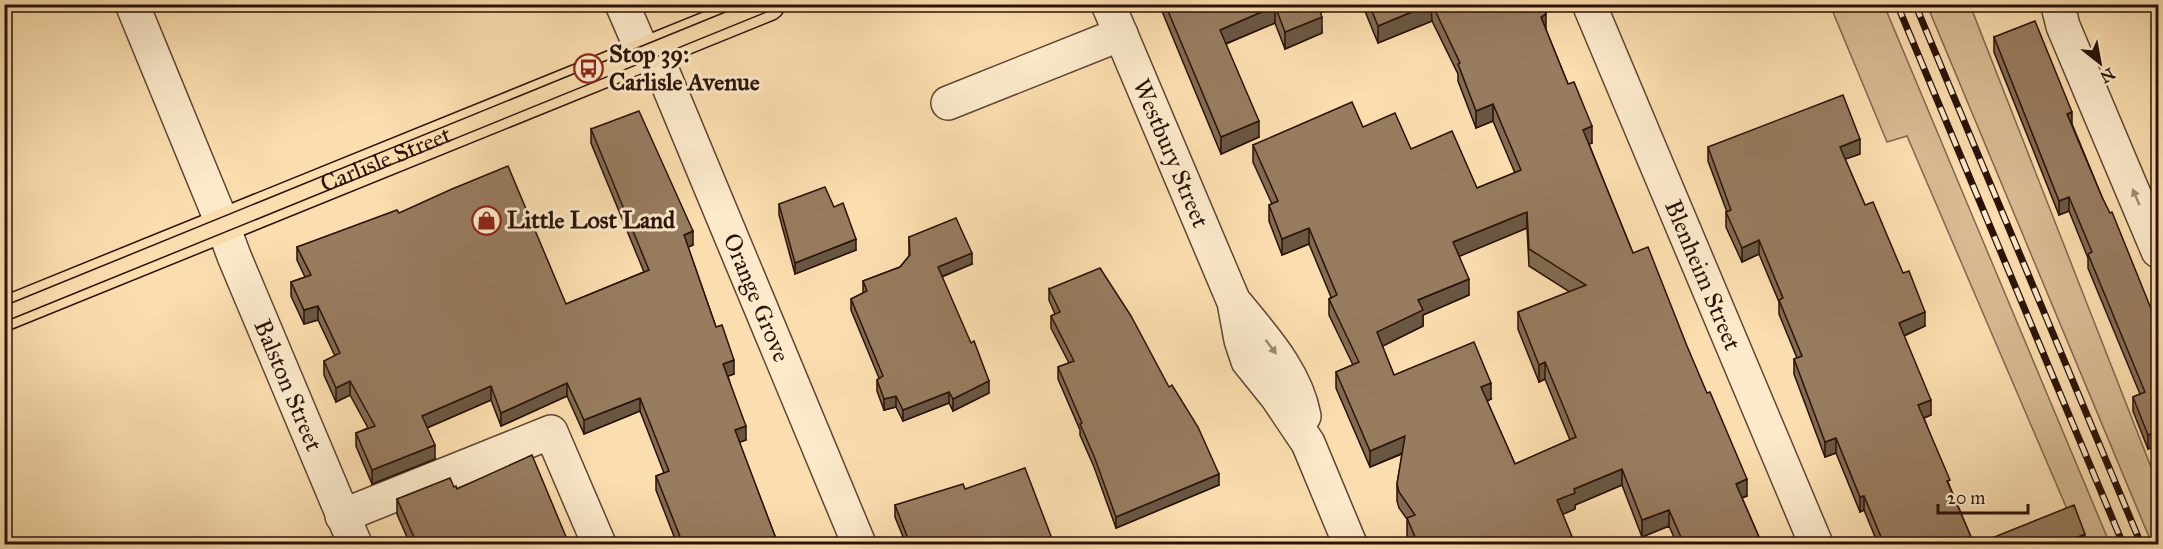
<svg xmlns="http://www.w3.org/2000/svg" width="2163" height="549" font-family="'IM FELL Great Primer',serif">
  <rect width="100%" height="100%" fill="#fbdeaf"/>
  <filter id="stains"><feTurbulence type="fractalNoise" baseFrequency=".00333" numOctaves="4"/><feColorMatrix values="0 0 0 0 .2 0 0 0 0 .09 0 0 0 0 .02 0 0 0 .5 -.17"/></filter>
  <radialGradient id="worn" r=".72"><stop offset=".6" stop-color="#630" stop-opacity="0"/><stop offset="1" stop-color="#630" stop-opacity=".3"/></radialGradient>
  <!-- green -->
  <g fill="#d8bb93" stroke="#82664e" stroke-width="1.5">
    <path d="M1830,5H1884L2110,544H2082L1907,136L1887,142Z"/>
    <path d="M1927,5H1970L2158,485V544H2152Z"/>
  </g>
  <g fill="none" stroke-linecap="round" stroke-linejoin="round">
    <defs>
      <g id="minor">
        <path id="s1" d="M132,4L220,218L234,256L355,544"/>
        <path d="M622,4L644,55"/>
        <path id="s2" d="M1108,4L1234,302L1241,340L1248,361L1277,397L1308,443L1350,544"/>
        <path id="s3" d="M1589,4L1816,544"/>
        <path d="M2060,4L2059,10L2063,26L2158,251"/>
        <path id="s4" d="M654,51L859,544"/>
        <path d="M948,103L1121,34"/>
        <path d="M1237,305C1264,338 1296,373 1304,416"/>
        <path d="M342,516L551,432L599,544"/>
      </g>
      <g id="major">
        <path id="s5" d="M4,314L768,4"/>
      </g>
    </defs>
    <!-- minor casing -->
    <use href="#minor" stroke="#5f4532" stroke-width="36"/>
    <!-- major casing -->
    <use href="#major" stroke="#2b1209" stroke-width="36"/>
    <!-- minor -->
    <use href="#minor" stroke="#fceacb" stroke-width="33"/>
    <!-- major -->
    <use href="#major" stroke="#fbdeaf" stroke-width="33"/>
    <!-- tram -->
    <g stroke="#2b1209" stroke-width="1.5">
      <path d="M4,306L745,4"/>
      <path d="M4,322L786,4"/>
    </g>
    <defs>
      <g id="rail">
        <path d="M1897,4L2123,544"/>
        <path d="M1915,4L2141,544"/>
      </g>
    </defs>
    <!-- rail casing -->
    <use href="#rail" stroke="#2b1209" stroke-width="7"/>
    <!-- rail -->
    <use href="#rail" stroke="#fceacb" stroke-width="4.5" stroke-dasharray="14" stroke-linecap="butt"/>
  </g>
  <!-- wall -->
  <g fill="#826b52" stroke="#2b1209" stroke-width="1.5" fill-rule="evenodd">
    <path d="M1159,4H1342L1320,13L1322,33L1285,49L1275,23L1226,44L1259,137L1221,154Z"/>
    <path d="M1362,4H1541L1546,30L1592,143L1589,144L1603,179L1633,253L1747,496L1742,498L1762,544H1677L1669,526L1642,537L1622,485L1575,505V509L1562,514L1575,544H1411L1407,535V519L1399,508L1397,501V484L1402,454L1370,467L1336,388V372L1353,365L1329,315V299L1331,297L1309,244L1282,255L1269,221V205L1272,204L1253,162V145L1363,127L1411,149L1477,188L1515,173L1493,121L1476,128L1458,81V74L1432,21L1378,43ZM1527,228L1529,266L1570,292L1518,312V329L1539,382L1545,379L1570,440L1515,464L1487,401L1491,399L1394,375L1382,346L1423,326V315L1469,295L1459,256Z"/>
    <path d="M1994,37L2072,124L2102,197L2158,326V451L2156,446L2148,449L2133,411V397L2140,394L2088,268V258L2069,211L2059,215L1994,52Z"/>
    <path d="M591,129L693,245L688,247L716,327L734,374L728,376L746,440L739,442L778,544H677L656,490V476L664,473L640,411L584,434L567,396L501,426L491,400L427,428L435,459L372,484L356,446V433L368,428L350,395L336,402L324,375V361L335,356L318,320L304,324L291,296V282L305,277L297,260V247L399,213L566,304L644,272L591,143Z"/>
    <path d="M1708,147L1860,154L1845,159L1865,205L1925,326L1904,336L1931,415L1924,418L1950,487L1974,544H1878L1864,510L1860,512L1836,453L1825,457L1794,374V359L1797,358L1779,314V302L1759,254L1742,262L1726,227V212H1727L1708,161Z"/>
    <path d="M779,204L834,207L856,250L795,274L779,215Z"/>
    <path d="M909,237L972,264L942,277L989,393L953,411L949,403L903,421L896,407L884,410L877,391V380L879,378L851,310V299L863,293V281L900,267L909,256Z"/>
    <path d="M1049,289L1219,485L1116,528L1094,467L1080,435V430L1058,379V367L1069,363L1051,328V316L1055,314L1049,300Z"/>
    <path d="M457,489L569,544H410L397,514V499Z"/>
    <path d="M965,489L1054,544H906L895,517V505Z"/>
  </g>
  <!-- shaded-wall -->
  <g fill="#6a5742" stroke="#2b1209" stroke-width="1.5">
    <path d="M1315,4H1342L1315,15Z"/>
    <path d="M1431,4L1432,21L1378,43V26Z"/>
    <path d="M1275,6V23L1220,46V30Z"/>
    <path d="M1546,14V31L1541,17Z"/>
    <path d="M1322,17V33L1285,49V32Z"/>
    <path d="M1493,104V121L1476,128V111Z"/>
    <path d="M2072,112V126L2067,114Z"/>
    <path d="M1259,121V137L1221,154V137Z"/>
    <path d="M1592,126V143L1583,147V130Z"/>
    <path d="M1860,139V154L1840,161V147Z"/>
    <path d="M2069,197V211L2059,215V201Z"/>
    <path d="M1527,212V228L1453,259V242Z"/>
    <path d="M1309,228V244L1282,255V239Z"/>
    <path d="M693,231V245L684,249V235Z"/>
    <path d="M856,239V250L795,274V263Z"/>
    <path d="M1759,240V254L1742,262V248Z"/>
    <path d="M972,253V264L938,278V267Z"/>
    <path d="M1469,279V295L1423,315V326L1377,349V332L1418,300Z"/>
    <path d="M318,306V320L304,324V310Z"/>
    <path d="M1925,312V326L1899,338V323Z"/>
    <path d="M734,360V374L723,378V364Z"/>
    <path d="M1545,362V379L1539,382V365Z"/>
    <path d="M350,381V395L336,402V388Z"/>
    <path d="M989,381V393L953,411V399Z"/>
    <path d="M567,383V396L501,426V413Z"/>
    <path d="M1491,383V399L1481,404V387Z"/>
    <path d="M491,386V400L422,430V416Z"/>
    <path d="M949,392V403L903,421V410Z"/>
    <path d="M896,396V407L884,410V399Z"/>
    <path d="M640,398V411L584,434V420Z"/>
    <path d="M1931,400V415L1918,420V405Z"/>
    <path d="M746,426V440L735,444V430Z"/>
    <path d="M2156,432V446L2148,449V435Z"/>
    <path d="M1405,436V452L1370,467V451Z"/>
    <path d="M1836,438V453L1825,457V442Z"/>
    <path d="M435,445V459L372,484V470Z"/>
    <path d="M1622,469V485L1575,505V509L1557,517V500L1574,489Z"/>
    <path d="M1219,474V485L1116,528V517Z"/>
    <path d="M1747,479V496L1736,500V484Z"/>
    <path d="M1864,496V510L1860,512V497Z"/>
    <path d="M1669,510V526L1642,537V520Z"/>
    <path d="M2085,534V544H2062Z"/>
  </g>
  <!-- building -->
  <g fill="#977c5f" stroke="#2b1209" stroke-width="1.5" fill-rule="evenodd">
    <path d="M1165,4H1317L1322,17L1285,32L1275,6L1220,30L1259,121L1221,137Z"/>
    <path d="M1369,4H1431L1378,26Z"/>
    <path d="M1432,4H1541L1546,14L1541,17L1568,84L1574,82L1592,126L1583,130L1633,253L1648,247L1687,346L1707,393L1710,392L1747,479L1736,484L1762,544H1684L1669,510L1642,520L1622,469L1574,489L1575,493L1557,500L1575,544H1418L1407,518L1415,515L1399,492L1397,484L1405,436L1370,451L1336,372L1359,362L1329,299L1337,295L1309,228L1282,239L1269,205L1278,201L1253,145L1352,102L1363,127L1395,113L1411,149L1452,131L1477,188L1521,170L1493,104L1476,111L1458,64L1460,63ZM1527,212L1529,249L1586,285L1518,312L1539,365L1545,362L1576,437L1515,464L1481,387L1491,383L1474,342L1394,375L1377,332L1423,310L1418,300L1469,279L1453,242Z"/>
    <path d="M2035,21L2072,112L2067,114L2102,197L2110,213L2112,212L2158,326V437L2156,432L2148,435L2133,397L2145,392L2088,254L2092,252L2069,197L2059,201L1994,37Z"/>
    <path d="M1843,95L1860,139L1840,147L1865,205L1873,202L1903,273L1909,271L1925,312L1899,323L1931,400L1918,405L1950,480L1947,481L1974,544H1884L1864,496L1860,497L1836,438L1825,442L1794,359L1802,356L1779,300L1783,298L1759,240L1742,248L1726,212L1731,210L1708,147Z"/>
    <path d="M639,111L693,231L684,235L716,327L722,325L734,360L723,364L746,426L735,430L778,544H683L656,476L669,471L640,398L584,420L567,383L501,413L491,386L422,416L435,445L372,470L356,433L375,426L350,381L336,388L324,361L340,353L318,306L304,310L291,282L311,275L297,247L397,210L399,213L452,189L508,166L566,304L649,270L591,129Z"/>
    <path d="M825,187L834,207L843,203L856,239L795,263L779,204Z"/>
    <path d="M956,218L972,253L938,267L971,343L974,341L989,381L953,399L949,392L903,410L896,396L884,399L877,380L883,376L851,299L867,291L863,281L900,267L910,255L909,237Z"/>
    <path d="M1100,268L1131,316L1169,387L1172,385L1198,427L1219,474L1116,517L1094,456L1080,424L1082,423L1058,367L1074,361L1051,316L1060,312L1049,289Z"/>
    <path d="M532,455L569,544H417L397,499L450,478L454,487L456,486L457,489Z"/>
    <path d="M1025,468L1054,544H910L895,505L963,484L965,489Z"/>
    <path d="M2074,505L2085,534L2062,544H1977Z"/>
    <path d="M1089,541L1090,544H1081Z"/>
  </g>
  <!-- one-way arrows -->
  <defs><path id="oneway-solid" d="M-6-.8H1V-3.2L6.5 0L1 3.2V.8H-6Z" transform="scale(1.5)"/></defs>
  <g fill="#9e8974">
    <use href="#oneway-solid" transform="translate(2136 197) rotate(-113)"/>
    <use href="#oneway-solid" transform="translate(1271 347) rotate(53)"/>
  </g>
  <!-- icons -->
  <defs>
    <symbol id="bus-ring" viewBox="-11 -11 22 22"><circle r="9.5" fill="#fceacb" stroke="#8f2418" stroke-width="1.5"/><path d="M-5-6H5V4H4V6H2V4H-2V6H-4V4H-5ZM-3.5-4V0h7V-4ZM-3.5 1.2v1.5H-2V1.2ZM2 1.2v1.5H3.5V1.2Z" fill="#8f2418"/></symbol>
    <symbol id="shop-ring" viewBox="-11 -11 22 22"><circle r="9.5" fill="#fceacb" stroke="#8f2418" stroke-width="1.5"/><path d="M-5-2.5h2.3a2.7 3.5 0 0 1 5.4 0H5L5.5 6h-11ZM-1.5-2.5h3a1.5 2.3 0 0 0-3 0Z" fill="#8f2418"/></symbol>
  </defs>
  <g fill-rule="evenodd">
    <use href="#bus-ring" x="572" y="52" width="33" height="33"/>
    <use href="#shop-ring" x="470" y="204" width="33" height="33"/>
  </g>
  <g text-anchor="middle" stroke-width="6" stroke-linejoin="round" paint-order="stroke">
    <!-- poi labels -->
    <g font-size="24" font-weight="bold" fill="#2b1209" stroke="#fceacb" text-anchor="start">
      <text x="609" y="62">Stop 39:<tspan x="609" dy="28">Carlisle Avenue</tspan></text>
      <text x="507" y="228">Little Lost Land</text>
    </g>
    <!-- street labels -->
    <g font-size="24" fill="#2b1209" stroke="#fceacb">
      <text dy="8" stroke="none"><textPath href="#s2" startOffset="162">Westbury Street</textPath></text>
      <text dy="8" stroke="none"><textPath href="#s5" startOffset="412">Carlisle Street</textPath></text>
      <text dy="8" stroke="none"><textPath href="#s3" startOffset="294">Blenheim Street</textPath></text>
      <text dy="8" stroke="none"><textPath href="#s4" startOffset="267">Orange Grove</textPath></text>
      <text dy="8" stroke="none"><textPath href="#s1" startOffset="412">Balston Street</textPath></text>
    </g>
  </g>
  <!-- margin -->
  <rect width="2163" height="549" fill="none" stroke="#fbdeaf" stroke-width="24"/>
  <rect x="6" y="6" width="2151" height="537" fill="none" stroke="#2b1209" stroke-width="3"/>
  <rect x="12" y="12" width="2139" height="525" fill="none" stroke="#2b1209" stroke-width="1.5"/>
  <!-- north arrow -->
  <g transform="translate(2100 63) rotate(149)" stroke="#fceacb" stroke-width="4.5" paint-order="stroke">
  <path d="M0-4.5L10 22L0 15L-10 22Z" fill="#2b1209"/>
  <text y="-9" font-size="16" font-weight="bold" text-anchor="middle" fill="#2b1209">N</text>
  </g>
  <!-- scale -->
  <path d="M1938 504v9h90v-9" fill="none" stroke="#2b1209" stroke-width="3"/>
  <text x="1947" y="504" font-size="18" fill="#2b1209" stroke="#fceacb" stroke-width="4.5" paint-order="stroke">20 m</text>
  <rect width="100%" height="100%" filter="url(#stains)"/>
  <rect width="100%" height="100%" fill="url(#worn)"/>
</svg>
